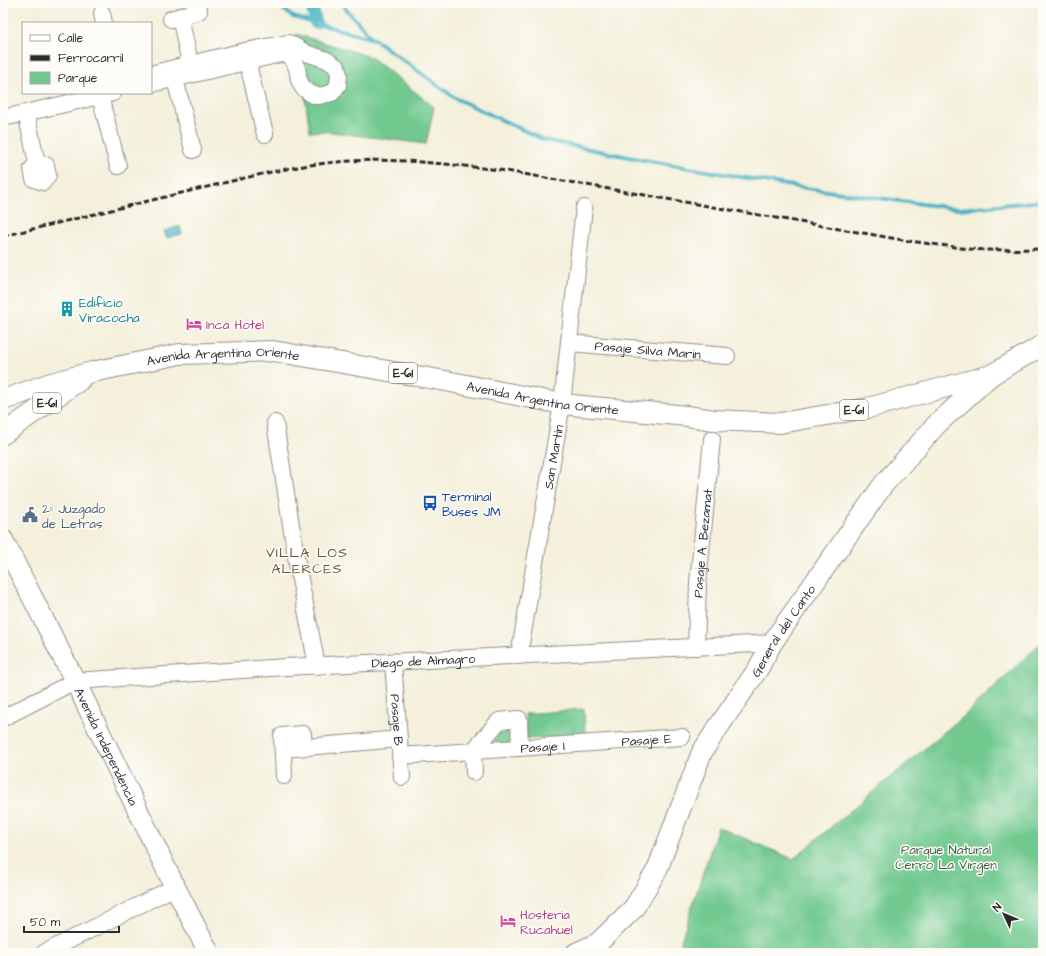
<svg xmlns="http://www.w3.org/2000/svg" width="1046" height="956" font-family="'Architects Daughter',sans-serif">
  <rect width="100%" height="100%" fill="#fdfcf7"/>
  <filter id="ink" filterUnits="userSpaceOnUse"><feTurbulence type="fractalNoise" baseFrequency=".025" numOctaves="2"/><feDisplacementMap in="SourceGraphic" scale="8" xChannelSelector="R" yChannelSelector="G"/><feConvolveMatrix kernelMatrix="1 2 1 2 8 2 1 2 1" color-interpolation-filters="sRGB"/></filter>
  <filter id="wash" filterUnits="userSpaceOnUse"><feTurbulence type="fractalNoise" baseFrequency=".012" numOctaves="4" result="noise"/><feDisplacementMap in="SourceGraphic" scale="16" xChannelSelector="R" yChannelSelector="G"/><feGaussianBlur stdDeviation="0.9" result="paint"/><feColorMatrix in="noise" values="0 0 0 0 0 0 0 0 0 0 0 0 0 0 0 0 0 1.4 0 .05"/><feComposite in="paint" operator="in"/></filter>
  <g filter="url(#wash)">
    <rect width="100%" height="100%" fill="#f4f0dc"/>
    <!-- green -->
    <g fill="#71c98f" stroke="#4e7a5d">
      <path d="M296,34L371,57L434,107L426,144L323,131L310,132Z"/>
      <path d="M1043,641V953H677L718,827L793,859L967,713Z"/>
      <path d="M584,709L585,735L527,739L525,714Z"/>
      <path d="M515,725L516,745L491,746L503,726Z"/>
    </g>
    <!-- water -->
    <path fill="#47b3c5" stroke="#396f78" d="M180,226L182,234L166,238L164,231Z"/>
    <g fill="none" stroke-linecap="round" stroke-linejoin="round">
      <!-- stream -->
      <g stroke="#47b3c5" stroke-width="4">
        <path d="M276,3L293,17L374,39L455,98L544,140L644,160L798,187L959,209L1043,201"/>
        <path d="M344,3V7L373,39"/>
      </g>
      <!-- canal -->
      <path stroke="#47b3c5" stroke-width="13" d="M311,3L316,23"/>
    </g>
  </g>
  <g filter="url(#ink)">
    <g fill="none" stroke-linecap="round" stroke-linejoin="round">
      <defs>
        <g id="minor">
          <path d="M102,13L104,23"/>
          <path d="M180,16L190,64"/>
          <path d="M171,19L199,11"/>
          <path d="M245,52L265,134"/>
          <path d="M151,74L190,64L245,51L288,43L298,48L306,53L327,60L337,67L339,75L338,85L332,93L319,96L313,95L303,88L299,80L297,68L293,60L285,53L151,84"/>
          <path d="M175,79L193,150"/>
          <path d="M104,93L100,96L118,166"/>
          <path d="M26,113L37,163L32,169L34,179L43,182L48,175L46,165L37,163"/>
          <path d="M3,118L113,93"/>
          <path id="s1" d="M569,343L727,356"/>
          <path d="M275,423L298,569L317,666"/>
          <path id="s2" d="M696,647L698,583L712,439"/>
          <path id="s3" d="M519,656L562,404L584,208"/>
          <path id="s4" d="M393,662L402,777"/>
          <path id="s5" d="M3,718L75,681L286,667L772,643"/>
          <path d="M283,749L399,739"/>
          <path id="s6" d="M400,756L682,737"/>
          <path d="M474,772L473,751L499,721L519,719L520,748"/>
          <path d="M284,776L282,736L303,734L304,747"/>
          <path d="M44,953L175,887"/>
        </g>
        <g id="major">
          <path id="s7" d="M3,400L48,384L92,372L180,354L273,351L446,381L562,404L687,416L714,420L780,423L868,408L991,375"/>
          <path d="M3,434L80,380"/>
          <path id="s8" d="M3,540L75,681L175,887L209,953"/>
          <path id="s9" d="M576,953L598,943L634,908L657,870L702,752L717,729L758,669L772,643L883,485L937,424L991,375L1043,345"/>
        </g>
      </defs>
      <!-- minor casing -->
      <use href="#minor" stroke="#908e84" stroke-width="18"/>
      <!-- major casing -->
      <use href="#major" stroke="#908e84" stroke-width="22"/>
      <!-- minor -->
      <use href="#minor" stroke="#fff" stroke-width="16"/>
      <!-- major -->
      <use href="#major" stroke="#fff" stroke-width="20"/>
      <!-- rail -->
      <path stroke="#2b2b2b" stroke-width="3" stroke-dasharray="6 3" stroke-linecap="butt" d="M3,236C67,221 131,205 194,190C242,179 288,166 337,162C391,157 446,164 500,170L909,241L970,249L988,250L1043,249"/>
    </g>
  </g>
  <!-- icons -->
  <defs>
    <symbol id="building-bare" viewBox="-9 -9 18 18"><path d="M-4-6H4V6H1V3H-1V6H-4ZM-2.5-4.3h1.7v1.8h-1.7ZM.8-4.3h1.7v1.8H.8ZM-2.5-1h1.7V.8h-1.7ZM.8-1h1.7V.8H.8Z" fill="#0f9aa8" stroke="#fdfcf7" stroke-width="2.5" paint-order="stroke"/></symbol>
    <symbol id="hotel-bare" viewBox="-9 -9 18 18"><path d="M-6-4.5h1.5V1H6V5H4.5V3h-9V5H-6ZM-4 0a1.8 1.8 0 1 1 3.6 0ZM.5 0V-2.5h3Q6-2.5 6 0Z" fill="#d1479c" stroke="#fdfcf7" stroke-width="2.5" paint-order="stroke"/></symbol>
    <symbol id="bus-bare" viewBox="-9 -9 18 18"><path d="M-5-6H5V4H4V6H2V4H-2V6H-4V4H-5ZM-3.5-4V0h7V-4ZM-3.5 1.2v1.5H-2V1.2ZM2 1.2v1.5H3.5V1.2Z" fill="#1a4fb4" stroke="#fdfcf7" stroke-width="2.5" paint-order="stroke"/></symbol>
    <symbol id="civic-bare" viewBox="-9 -9 18 18"><path d="M-.6-6.5H3V-4.5H.6V-3L4-1V1h2V6H-6V1h2V-1L-.6-3ZM-1.2 2.5V6h2.4V2.5Z" fill="#5c6f8a" stroke="#fdfcf7" stroke-width="2.5" paint-order="stroke"/></symbol>
  </defs>
  <g fill-rule="evenodd">
    <use href="#building-bare" x="56" y="298" width="22" height="22"/>
    <use href="#hotel-bare" x="183" y="313" width="22" height="22"/>
    <use href="#bus-bare" x="419" y="492" width="22" height="22"/>
    <use href="#civic-bare" x="19" y="504" width="22" height="22"/>
    <use href="#hotel-bare" x="497" y="910" width="22" height="22"/>
  </g>
  <g text-anchor="middle" stroke-width="3" stroke-linejoin="round" paint-order="stroke">
    <!-- shield labels -->
    <g fill="#fdfcf7" stroke="#6a6a68" stroke-width="1">
      <rect x="389" y="363" width="28" height="20" rx="3"/>
      <rect x="33" y="393" width="28" height="20" rx="3"/>
      <rect x="840" y="400" width="28" height="20" rx="3"/>
    </g>
    <g font-size="12" font-weight="bold" fill="#2b2b2b">
      <text x="403" y="377">E-61</text>
      <text x="47" y="407">E-61</text>
      <text x="854" y="414">E-61</text>
    </g>
    <!-- culture labels -->
    <g font-size="13" fill="#0d838f" stroke="#fdfcf7" text-anchor="start">
      <text x="79" y="307">Edificio<tspan x="79" dy="15">Viracocha</tspan></text>
    </g>
    <!-- hotel labels -->
    <g font-size="13" fill="#b23c85" stroke="#fdfcf7" text-anchor="start">
      <text x="206" y="329">Inca Hotel</text>
      <text x="520" y="919">Hosteria<tspan x="520" dy="15">Rucahuel</tspan></text>
    </g>
    <!-- street labels -->
    <g font-size="13" fill="#2b2b2b" stroke="#fdfcf7">
      <text dy="5" stroke="none"><textPath href="#s1" startOffset="79">Pasaje Silva Marin</textPath></text>
      <text dy="5" stroke="none"><textPath href="#s7" startOffset="226">Avenida Argentina Oriente</textPath></text>
      <text dy="5" stroke="none"><textPath href="#s7" startOffset="550">Avenida Argentina Oriente</textPath></text>
      <text dy="5" stroke="none"><textPath href="#s3" startOffset="202">San Martín</textPath></text>
      <text dy="5" stroke="none"><textPath href="#s2" startOffset="104">Pasaje A. Bezamat</textPath></text>
      <text dy="5" stroke="none"><textPath href="#s9" startOffset="391">General del Canto</textPath></text>
      <text dy="5" stroke="none"><textPath href="#s5" startOffset="430">Diego de Almagro</textPath></text>
      <text dy="5" stroke="none"><textPath href="#s4" startOffset="58">Pasaje B</textPath></text>
      <text dy="5" stroke="none"><textPath href="#s6" startOffset="247">Pasaje E</textPath></text>
      <text dy="5" stroke="none"><textPath href="#s8" startOffset="231">Avenida Independencia</textPath></text>
      <text dy="5" stroke="none"><textPath href="#s6" startOffset="143">Pasaje I</textPath></text>
    </g>
    <!-- transit labels -->
    <g font-size="13" fill="#164399" stroke="#fdfcf7" text-anchor="start">
      <text x="442" y="501">Terminal<tspan x="442" dy="15">Buses JM</tspan></text>
    </g>
    <!-- service labels -->
    <g font-size="13" fill="#4e5e75" stroke="#fdfcf7" text-anchor="start">
      <text x="42" y="513">2º Juzgado<tspan x="42" dy="15">de Letras</tspan></text>
    </g>
    <!-- park labels -->
    <g font-size="13" fill="#44624e" stroke="#fdfcf7">
      <text x="946" y="854">Parque Natural<tspan x="946" dy="15">Cerro La Virgen</tspan></text>
    </g>
    <!-- neighbourhood labels -->
    <g font-size="14" letter-spacing="1" fill="#6a553e" stroke="#fdfcf7">
      <text x="307" y="557">VILLA LOS<tspan x="307" dy="16">ALERCES</tspan></text>
    </g>
  </g>
  <!-- margin -->
  <rect width="1046" height="956" fill="none" stroke="#fdfcf7" stroke-width="16"/>
  <!-- legend -->
  <rect x="22" y="22" width="130" height="72" fill="#fdfcf7" stroke="#a9a8a5"/>
  <rect x="30" y="35" width="20" height="6" fill="#ffffff" stroke="#a9a8a5"/>
  <text x="58" y="42" font-size="12" fill="#2b2b2b">Calle</text>
  <rect x="30" y="55" width="20" height="6" fill="#2b2b2b" stroke="#a9a8a5"/>
  <text x="58" y="62" font-size="12" fill="#2b2b2b">Ferrocarril</text>
  <rect x="30" y="72" width="20" height="12" fill="#71c98f" stroke="#a9a8a5"/>
  <text x="58" y="82" font-size="12" fill="#2b2b2b">Parque</text>
  <!-- north arrow -->
  <g transform="translate(1004 914) rotate(314)" stroke="#fdfcf7" stroke-width="3" paint-order="stroke">
  <path d="M0-3L7 15L0 10L-7 15Z" fill="#2b2b2b"/>
  <text y="-6" font-size="11" font-weight="bold" text-anchor="middle" fill="#2b2b2b">N</text>
  </g>
  <!-- scale -->
  <path d="M24 926v6h95v-6" fill="none" stroke="#2b2b2b" stroke-width="2"/>
  <text x="30" y="926" font-size="12" fill="#2b2b2b" stroke="#fdfcf7" stroke-width="3" paint-order="stroke">50 m</text>
</svg>
